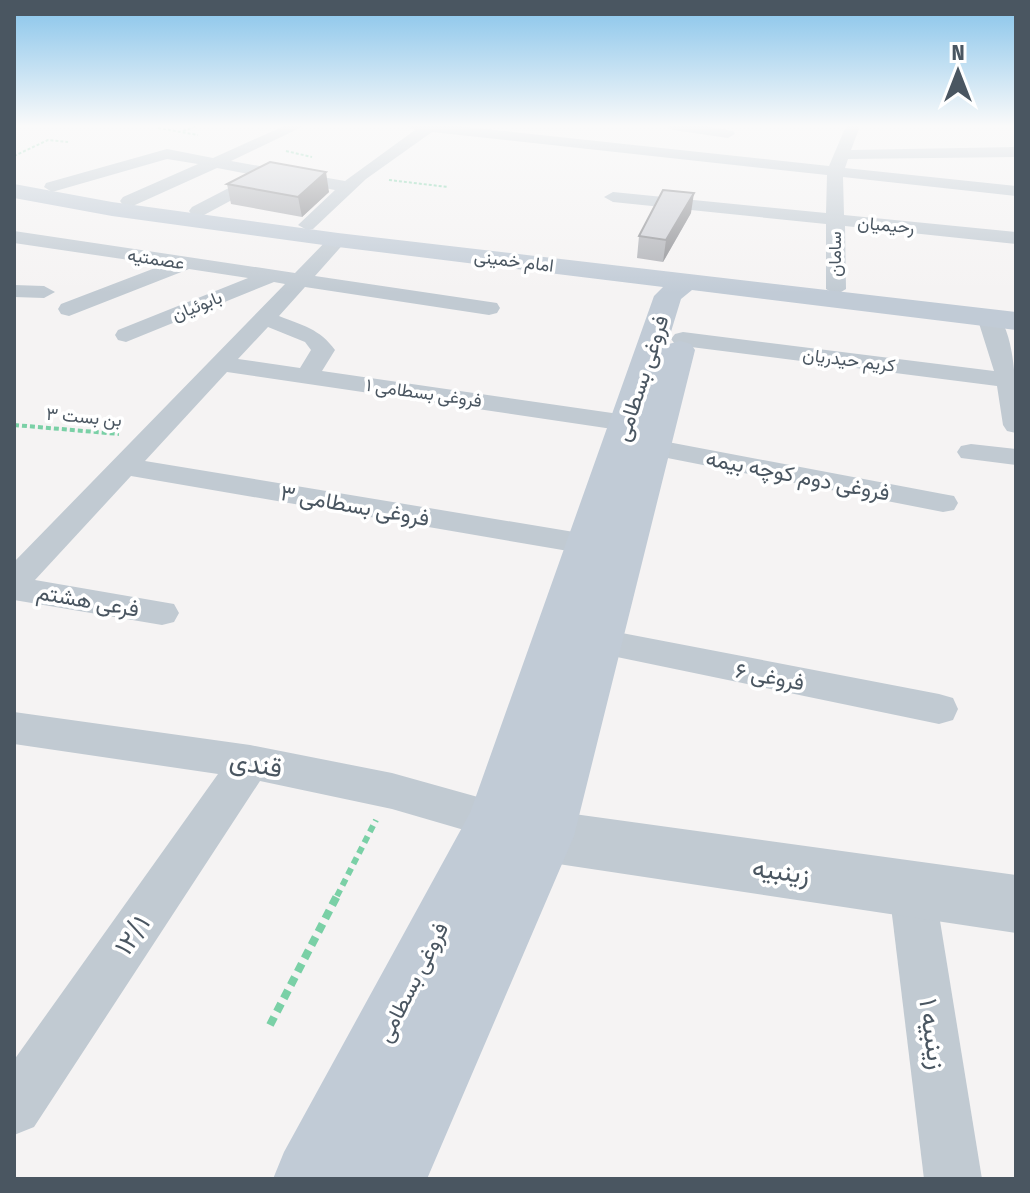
<svg xmlns="http://www.w3.org/2000/svg" width="1030" height="1193" font-family="'Fira Sans Condensed',Vazirmatn,sans-serif">
  <rect width="100%" height="100%" fill="#f5f3f3"/>
  <g fill="none" stroke-linecap="round" stroke-linejoin="round">
    <!-- path-far3 -->
    <g stroke="#7ad0a6" stroke-width="2" stroke-dasharray="3 2" stroke-linecap="butt">
      <path d="M158,128L198,135"/>
      <path d="M183,131L197,126"/>
      <path d="M286,151L312,157"/>
      <path d="M14,156L48,140L68,142"/>
      <path d="M389,180L448,187"/>
    </g>
    <!-- path-far2 -->
    <path stroke="#7ad0a6" stroke-width="4" stroke-dasharray="5 3" stroke-linecap="butt" d="M14,425L119,434"/>
    <!-- path-far1 -->
    <path stroke="#7ad0a6" stroke-width="6" stroke-dasharray="7 5" stroke-linecap="butt" d="M337,896L376,820"/>
    <!-- path -->
    <path stroke="#7ad0a6" stroke-width="8" stroke-dasharray="9 6" stroke-linecap="butt" d="M270,1025L338,894"/>
    <!-- minor -->
    <g fill="#c1cad2" fill-rule="evenodd">
      <path d="M284,126H304L231,161L345,181L415,130L407,126H458L829,166L846,126H860L851,150L1016,147V157L848,159L845,168L1016,186V196L843,177L844,215L1016,232V244L845,226L846,289L836,295L826,289V224L613,202L604,197L613,192L826,213L827,175L432,132L366,179L313,229L307,230L298,225L335,190L273,178L204,215H192L189,211L192,207L254,175L217,168L135,205H123L120,201L123,197L198,164L167,159L52,192L44,187L46,183L167,149L213,158Z"/>
      <path d="M666,126H705L733,131L735,134L728,138L673,130Z"/>
      <path d="M14,231L295,273L331,236L338,234L347,240L315,276L497,303L500,308L497,313L489,315L305,287L279,316C302,325 320,329 335,350L322,371L626,415L635,417L639,423L635,429L626,431L227,372L145,461L586,534L597,537L602,544L597,551L586,554L131,476L35,580L174,604L179,613L174,622L162,625L14,600V562L285,284L274,282L126,342L118,340L115,335L118,330L248,278L189,269L69,316L61,314L58,309L61,304L163,265L14,243ZM268,327L305,342L311,350L300,368L238,359Z"/>
      <path d="M14,285L44,286L55,292L44,298L14,297Z"/>
      <path d="M988,310C1019,318 1016,407 1016,433L1007,431L1003,425L997,386L683,346L675,344L671,339L675,334L683,332L994,371L977,317Z"/>
      <path d="M652,439L943,494L954,496L958,503L954,510L943,512L642,453L638,447L642,441Z"/>
      <path d="M971,444L1016,449V465L961,458L957,452L961,446Z"/>
      <path d="M601,629L939,694L953,698L958,709L953,720L939,724L588,651L583,642L588,633Z"/>
      <path d="M14,712L250,745L392,773L510,806L517,820L510,834L495,839L392,809L260,781L34,1127L14,1135V1060L218,774L14,744Z"/>
      <path d="M912,868L928,874L935,890L982,1179H924L889,890L896,874Z"/>
    </g>
    <!-- tertiary -->
    <path fill="#c1cad2" fill-rule="evenodd" d="M545,810L1016,875V933L545,862L525,854L516,836L525,818Z"/>
    <!-- secondary -->
    <path fill="#c1cbd6" fill-rule="evenodd" d="M14,184L112,202L338,233L1016,312V330L692,290L681,299L666,348L669,344L680,341L691,344L695,350L574,836L427,1179H351L352,1176L351,1179H273L284,1152L470,813L654,296L663,287L338,247L112,216L14,198Z"/>
  </g>
  <!-- wall -->
  <g fill="#b0b2b7">
    <path d="M227,184L329,192L302,217L231,204Z"/>
    <path d="M691,213L663,262L637,258L639,236Z"/>
  </g>
  <!-- shaded-wall -->
  <g fill="#909195">
    <path d="M326,172L329,192L302,217L298,197Z"/>
    <path d="M694,193L691,213L663,262L666,240Z"/>
  </g>
  <!-- building -->
  <g fill="#cdcfd5" stroke="#909195" stroke-width="2">
    <path d="M270,162L326,172L298,197L227,184Z"/>
    <path d="M663,190L694,193L666,240L639,236Z"/>
  </g>
  <!-- sky -->
  <linearGradient id="sky" x2="0" y2="1"><stop stop-color="#85c3ea"/><stop offset="0.43" stop-color="#fafafa"/><stop offset="1" stop-color="#fafafa" stop-opacity="0"/></linearGradient>
  <rect width="1030" height="293" fill="url(#sky)"/>
  <g text-anchor="middle" stroke-width="7" stroke-linejoin="round" paint-order="stroke">
    <!-- far-street labels -->
    <g font-size="18" fill="#4a5661" stroke="#fff">
      <text transform="translate(886 225) rotate(5)" y="6">رحیمیان</text>
      <text transform="translate(835 254) rotate(-90)" y="6">سامان</text>
      <text transform="translate(156 259) rotate(9)" y="6">عصمتیه</text>
      <text transform="translate(514 261) rotate(7)" y="6">امام خمینی</text>
      <text transform="translate(197 306) rotate(-22)" y="6">بابوئیان</text>
      <text transform="translate(849 360) rotate(7)" y="6">کریم حیدریان</text>
      <text transform="translate(424 393) rotate(8)" y="6">فروغی بسطامی ۱</text>
      <text transform="translate(84 417) rotate(5)" y="6">بن بست ۳</text>
    </g>
    <!-- street labels -->
    <g font-size="22" fill="#4a5661" stroke="#fff">
      <text transform="translate(641 378) rotate(-72)" y="8">فروغی بسطامی</text>
      <text transform="translate(798 475) rotate(11)" y="8">فروغی دوم کوچه بیمه</text>
      <text transform="translate(355 505) rotate(10)" y="8">فروغی بسطامی ۳</text>
      <text transform="translate(88 600) rotate(10)" y="8">فرعی هشتم</text>
      <text transform="translate(770 676) rotate(11)" y="8">فروغی ۶</text>
      <text transform="translate(412 982) rotate(-63)" y="8">فروغی بسطامی</text>
    </g>
    <!-- near-street labels -->
    <g font-size="26" fill="#4a5661" stroke="#fff">
      <text transform="translate(256 764) rotate(10)" y="9">قندی</text>
      <text transform="translate(781 871) rotate(8)" y="9">زینبیه</text>
      <text transform="translate(132 935) rotate(-56)" y="9">۱۲/۱</text>
      <text transform="translate(933 1034) rotate(82)" y="9">زینبیه ۱</text>
    </g>
  </g>
  <!-- border -->
  <rect width="1030" height="1193" fill="none" stroke="#4a5661" stroke-width="32"/>
  <!-- north arrow -->
  <g transform="translate(958 72)" stroke="#ffffff" stroke-width="6" paint-order="stroke">
  <path d="M0-6L14 30L0 20L-14 30Z" fill="#4a5661"/>
  <text y="-12" font-size="22" font-weight="bold" text-anchor="middle" fill="#4a5661">N</text>
  </g>
</svg>
